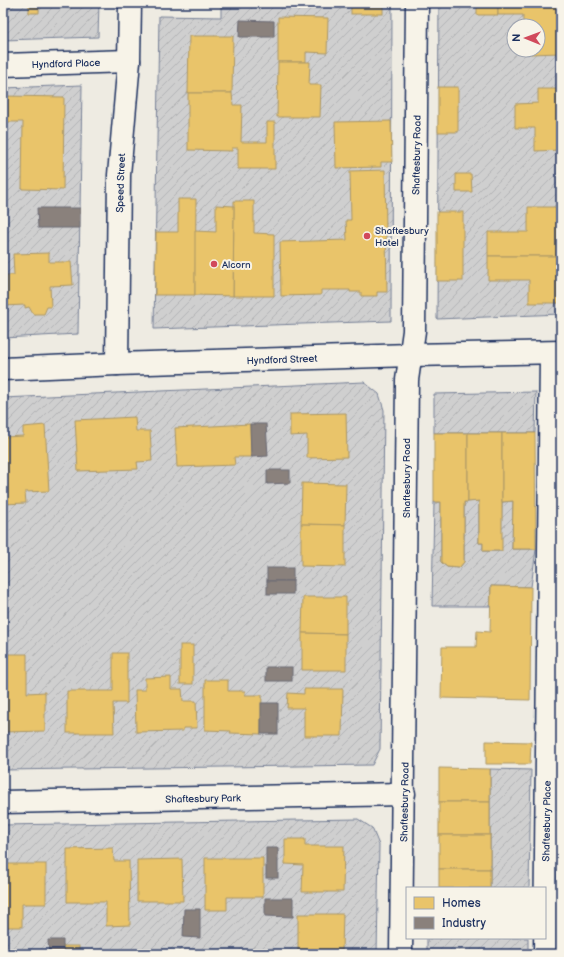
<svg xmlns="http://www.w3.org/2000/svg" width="564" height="957" font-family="'Balsamiq Sans',sans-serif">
  <defs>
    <pattern id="garden-furrows" width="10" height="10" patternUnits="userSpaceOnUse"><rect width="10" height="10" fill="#cfcfcf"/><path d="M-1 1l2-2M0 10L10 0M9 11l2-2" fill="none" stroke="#b1b2b4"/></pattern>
  </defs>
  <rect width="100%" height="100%" fill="#eeebe2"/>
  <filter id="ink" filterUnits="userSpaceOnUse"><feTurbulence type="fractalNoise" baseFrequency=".025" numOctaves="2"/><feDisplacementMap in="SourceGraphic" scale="8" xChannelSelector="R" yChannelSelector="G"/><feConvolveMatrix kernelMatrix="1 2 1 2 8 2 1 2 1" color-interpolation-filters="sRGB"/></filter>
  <g filter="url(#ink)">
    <!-- garden -->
    <g fill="url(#garden-furrows)" stroke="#757f96" fill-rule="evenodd">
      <path d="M3,3H99L98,37L3,40Z"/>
      <path d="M221,3H392L391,321L154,329L159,16L221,17Z"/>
      <path d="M439,3H561V314L437,319ZM514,26H538V50H514Z"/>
      <path d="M82,85L78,334L3,338V88Z"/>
      <path d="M364,382L379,394L384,410L380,749L372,765L3,770V398Z"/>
      <path d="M536,392L535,433H434V394Z"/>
      <path d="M479,501V543H483V551H501L502,502L513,501L512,549H536L531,587L491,586L490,606H432L434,502H441V562L447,567L459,568L464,562V502Z"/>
      <path d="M490,769L531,770L529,888H490Z"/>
      <path d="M358,819L372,828L379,845L377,954H3V825Z"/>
      <rect x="427" y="938" width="101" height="16"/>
    </g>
    <!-- homes -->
    <g fill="#e9c46a" stroke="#ab9766">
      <path d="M29,3H84V7H39V13H29Z"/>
      <rect x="351" y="3" width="32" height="11"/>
      <path d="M439,3H498V15H477V5L439,6Z"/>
      <path d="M498,3H561V53L530,54V50H538V26H523V15H498Z"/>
      <path d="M278,17L328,18L327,53L306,52V62H278Z"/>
      <path d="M189,36H233L232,93H188Z"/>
      <path d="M278,62H310L309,85H321L320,117H277Z"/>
      <rect x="438" y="87" width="20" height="45"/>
      <path d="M538,89H561V150L535,151V128H515V104L538,103Z"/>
      <path d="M188,93H232L233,105H242L241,142H267V122H275V169H238V148H232V151L188,150Z"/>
      <path d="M5,96L64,97L63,190L22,189L23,122H5Z"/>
      <path d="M391,121L392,162H381V167L336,168L335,122Z"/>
      <path d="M385,170L387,292H377V296H361V292H350V290H321V295L281,296L280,242L347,240L346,220H351L350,171Z"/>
      <path d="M456,174H471L472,192H456Z"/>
      <path d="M178,199H196L195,295H155L156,232H178Z"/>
      <path d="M234,201H254V233L274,234V296H233Z"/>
      <path d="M216,205L234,206L233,296L195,295V231L216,232Z"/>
      <path d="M528,207H561V256H488V232H528Z"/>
      <rect x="437" y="212" width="26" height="69"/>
      <path d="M49,253V262H71L73,285L50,286L51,307H47L44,314H33L29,307L25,308V305L3,306V275H14L13,254Z"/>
      <path d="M488,256H561V303H529V280H488Z"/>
      <path d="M346,413L347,457L307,458V435L290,436V414Z"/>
      <path d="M135,417L136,431H150L152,461L137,462L138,469L78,471L75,420Z"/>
      <path d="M250,424L251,457H234L235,465L177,467L175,428Z"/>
      <path d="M45,425L49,491L25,492L26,503L3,504V437L23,436V427Z"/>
      <path d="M434,433H468V502H464V562L459,568L447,567L441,562V502H434Z"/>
      <path d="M468,433H502V551H483V543H479V501L468,502Z"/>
      <path d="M502,433H535L536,549H512L513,501L502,502Z"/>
      <path d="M302,483L346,484L345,525L301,524Z"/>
      <path d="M301,524L345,525V567L301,566Z"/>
      <path d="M491,586L531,587L530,700L441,698L442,647H476L477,631L490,632Z"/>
      <path d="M303,597H346V634L302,633Z"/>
      <path d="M302,633L346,634V670H302Z"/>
      <rect x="180" y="645" width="13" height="39"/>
      <path d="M113,653H127V703H113L114,733H67V691H113Z"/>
      <path d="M3,654H27V693L45,692V731L3,732Z"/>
      <path d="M171,677V689H182L183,701H196L197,728H183V731L136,732L135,690H145V678Z"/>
      <path d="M205,680H228V691H245V695H262L261,734L230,733L231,731L205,730Z"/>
      <path d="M304,689H343L342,736H304V708H287L288,693L304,694Z"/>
      <path d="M486,741L531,742L530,764H486Z"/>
      <path d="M439,768L490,769V802H439Z"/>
      <path d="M561,800V847H560Z"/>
      <rect x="439" y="802" width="51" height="33"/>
      <rect x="439" y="835" width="51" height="34"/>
      <path d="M285,839H305V846H344L343,892H302L303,865L285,864Z"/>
      <rect x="560" y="847" width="1" height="19"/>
      <path d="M113,848L114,861H129L130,925L106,926V902H67V849Z"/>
      <path d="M205,858H263V897H227V910H205Z"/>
      <path d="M182,859L183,901H137V860Z"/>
      <path d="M3,864H46V904H22V927H3Z"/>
      <rect x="439" y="869" width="51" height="19"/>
      <path d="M298,914H343L342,950H298Z"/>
      <rect x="560" y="918" width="1" height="23"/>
      <rect x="63" y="946" width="16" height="8"/>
      <rect x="298" y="950" width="44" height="4"/>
    </g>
    <!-- industry -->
    <g fill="#8a817c" stroke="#696873">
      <path d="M240,20L274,21V37H239Z"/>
      <path d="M37,208H80V228H38Z"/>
      <path d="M250,424H266L268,456L251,457Z"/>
      <path d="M267,470H290V483L267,484Z"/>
      <rect x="267" y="568" width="26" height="13"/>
      <rect x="267" y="581" width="26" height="13"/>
      <rect x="266" y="667" width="26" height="14"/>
      <rect x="261" y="703" width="17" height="31"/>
      <rect x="266" y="848" width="12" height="30"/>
      <path d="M265,898H293V917L265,916Z"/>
      <path d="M184,909H200V938L183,937Z"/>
      <path d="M48,940H63V954H49Z"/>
    </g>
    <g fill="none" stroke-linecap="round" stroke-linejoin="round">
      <defs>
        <g id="minor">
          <path d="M3,65L129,61"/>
          <path d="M117,364L119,175L129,61L130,3"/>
          <path d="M3,369L117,364L411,355L561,352"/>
          <path d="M3,802L404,794"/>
          <path d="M401,954L407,380L414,331L417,3"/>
          <path d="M545,954L551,353"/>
        </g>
      </defs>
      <!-- minor casing -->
      <use href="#minor" stroke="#1b2f5e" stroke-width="25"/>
      <!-- minor -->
      <use href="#minor" stroke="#f7f3e8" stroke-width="22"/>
    </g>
  </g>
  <!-- markers -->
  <g fill="#d1495b" stroke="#f7f3e8" stroke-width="1.5">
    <circle cx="367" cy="236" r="4"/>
    <circle cx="214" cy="264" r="4"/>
  </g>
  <g text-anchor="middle" stroke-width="4" stroke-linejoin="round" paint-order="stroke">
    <!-- street labels -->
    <g font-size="10" fill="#1b2f5e" stroke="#f7f3e8">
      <text transform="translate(66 63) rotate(-2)" y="4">Hyndford Place</text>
      <text transform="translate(416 155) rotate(-89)" y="4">Shaftesbury Road</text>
      <text transform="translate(120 183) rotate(-88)" y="4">Speed Street</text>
      <text transform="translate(282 359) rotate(-2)" y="4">Hyndford Street</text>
      <text transform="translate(406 478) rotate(-90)" y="4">Shaftesbury Road</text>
      <text transform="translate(203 798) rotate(-1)" y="4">Shaftesbury Park</text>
      <text transform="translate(404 802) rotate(-89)" y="4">Shaftesbury Road</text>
      <text transform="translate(546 821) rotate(-89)" y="4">Shaftesbury Place</text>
    </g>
    <!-- poi labels -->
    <g font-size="10" fill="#1b2f5e" stroke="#f7f3e8" text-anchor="start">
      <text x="375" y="234">Shaftesbury<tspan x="375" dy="12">Hotel</tspan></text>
      <text x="222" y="268">Alcorn</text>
    </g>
  </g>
  <!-- margin -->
  <rect width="564" height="957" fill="none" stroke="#f7f3e8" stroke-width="16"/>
  <rect x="8" y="8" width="548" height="941" fill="none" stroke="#1b2f5e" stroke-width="1.5" filter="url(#ink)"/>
  <!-- legend -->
  <rect x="406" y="887" width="140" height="52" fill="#f7f3e8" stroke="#9fa5b1"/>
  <rect x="414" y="897" width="20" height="12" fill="#e9c46a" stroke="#9fa5b1"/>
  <text x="442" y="907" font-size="12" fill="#1b2f5e">Homes</text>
  <rect x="414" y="917" width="20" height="12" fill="#8a817c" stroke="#9fa5b1"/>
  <text x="442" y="927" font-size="12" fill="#1b2f5e">Industry</text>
  <!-- north arrow -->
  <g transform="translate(526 38) rotate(271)"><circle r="19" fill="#f7f3e8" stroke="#9fa5b1"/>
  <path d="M0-3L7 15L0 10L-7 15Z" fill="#d1495b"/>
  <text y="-6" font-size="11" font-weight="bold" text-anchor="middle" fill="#1b2f5e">N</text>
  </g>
</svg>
